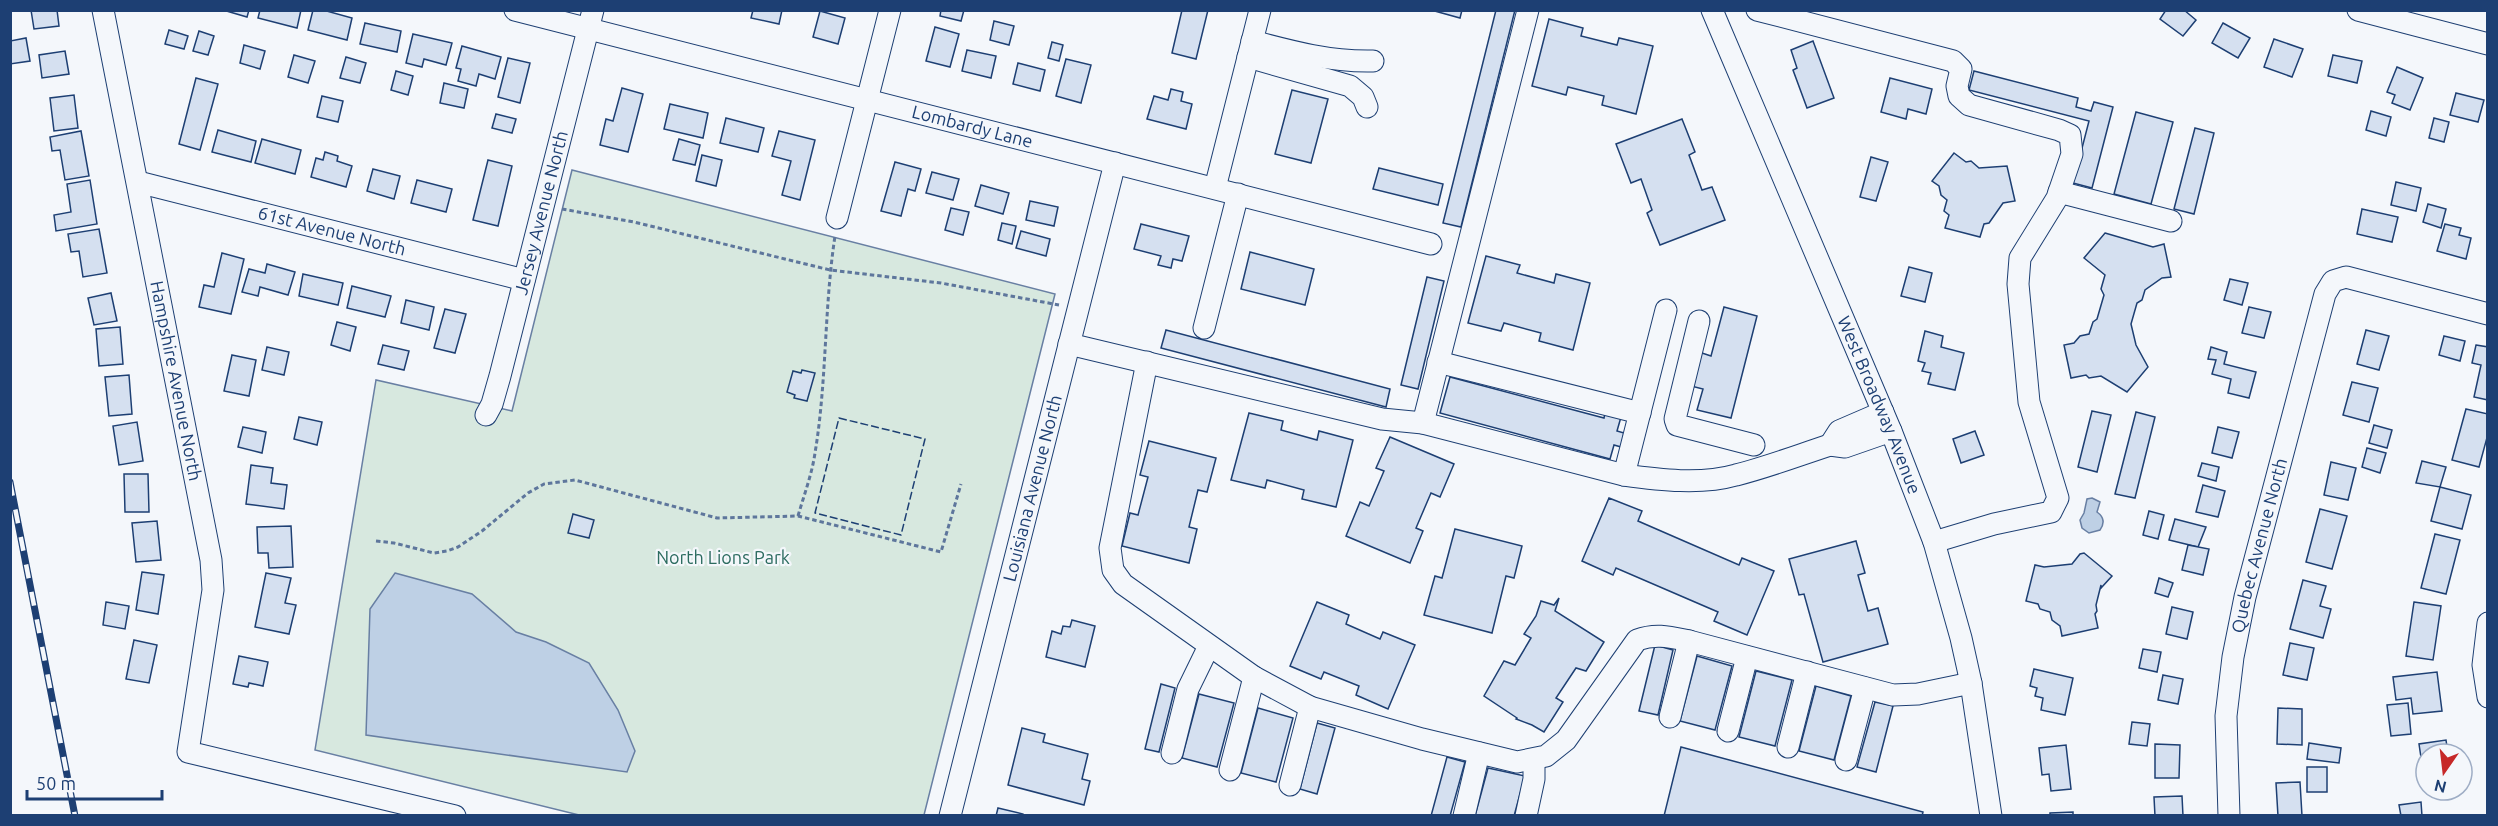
<svg xmlns="http://www.w3.org/2000/svg" width="2498" height="826" font-family="Ubuntu,sans-serif">
  <rect width="100%" height="100%" fill="#f4f7fb"/>
  <!-- green -->
  <path fill="#d7e8df" stroke="#687fa3" stroke-width="1.5" d="M572,170L1055,294L924,815H579L315,750L376,380L512,411Z"/>
  <!-- water -->
  <g fill="#bed0e5" stroke="#687fa3" stroke-width="1.5">
    <path d="M2092,498L2100,502L2097,512C2104,517 2105,523 2100,530L2089,533L2082,528L2080,520L2084,513L2087,499Z"/>
    <path d="M395,573L472,594L516,632L546,642L589,663L618,710L635,751L627,772L366,735L370,609Z"/>
  </g>
  <!-- building -->
  <g fill="#d5e0f0" stroke="#1d3f73" stroke-width="1.5">
    <path d="M31,10H57L59,26L34,29Z"/>
    <path d="M223,10H249L247,17Z"/>
    <path d="M260,10H301L297,28L258,18Z"/>
    <path d="M313,10H323L352,18L347,40L308,30Z"/>
    <path d="M753,10H782L779,24L751,18Z"/>
    <path d="M941,10H964L961,21L940,16Z"/>
    <path d="M1182,10H1208L1196,59L1172,53Z"/>
    <path d="M1431,10H1462L1460,18Z"/>
    <path d="M1496,10H1515L1461,227L1443,223Z"/>
    <path d="M2166,10H2184L2196,20L2183,36L2160,19Z"/>
    <path d="M820,11L845,18L838,44L813,37Z"/>
    <path d="M1549,19L1583,28L1581,36L1617,45L1619,38L1653,46L1636,114L1602,105L1604,96L1568,87L1566,95L1532,86Z"/>
    <path d="M994,21L1014,26L1009,45L990,40Z"/>
    <path d="M365,23L401,31L397,52L360,44Z"/>
    <path d="M2223,23L2250,38L2238,58L2212,43Z"/>
    <path d="M935,27L959,34L950,67L926,61Z"/>
    <path d="M169,30L188,36L184,49L165,44Z"/>
    <path d="M199,31L214,36L208,55L193,51Z"/>
    <path d="M413,34L452,43L446,65L424,59L422,67L406,63Z"/>
    <path d="M26,38L30,61L10,64V41Z"/>
    <path d="M2274,39L2303,49L2292,77L2264,67Z"/>
    <path d="M1813,41L1834,98L1807,108L1793,70L1797,68L1791,50Z"/>
    <path d="M1052,42L1063,45L1059,61L1048,58Z"/>
    <path d="M244,45L265,51L260,69L240,63Z"/>
    <path d="M462,46L501,57L495,79L479,74L476,86L458,81L461,69L456,68Z"/>
    <path d="M967,50L996,56L991,78L962,71Z"/>
    <path d="M65,51L69,74L42,78L39,55Z"/>
    <path d="M294,55L315,61L308,83L288,77Z"/>
    <path d="M2333,55L2362,61L2357,83L2328,76Z"/>
    <path d="M346,57L366,63L360,83L340,78Z"/>
    <path d="M508,58L530,63L520,103L498,97Z"/>
    <path d="M1066,59L1091,65L1081,103L1056,96Z"/>
    <path d="M1018,63L1045,70L1040,91L1013,84Z"/>
    <path d="M2397,67L2423,78L2410,110L2392,103L2395,95L2387,92Z"/>
    <path d="M396,71L413,76L408,95L391,90Z"/>
    <path d="M1974,71L2078,98L2076,107L2091,111L2094,102L2113,107L2092,188L2073,183L2089,121L1969,90Z"/>
    <path d="M196,78L218,84L200,150L179,144Z"/>
    <path d="M1890,78L1932,89L1926,114L1908,109L1906,119L1881,112Z"/>
    <path d="M444,83L468,89L464,108L440,103Z"/>
    <path d="M622,88L643,94L628,152L600,145L606,119L613,121Z"/>
    <path d="M1171,89L1183,92L1181,101L1192,104L1186,129L1147,119L1154,96L1168,100Z"/>
    <path d="M1292,90L1328,99L1311,163L1275,154Z"/>
    <path d="M2456,93L2484,100L2478,122L2450,115Z"/>
    <path d="M74,95L78,128L54,131L50,98Z"/>
    <path d="M322,96L343,101L338,122L317,117Z"/>
    <path d="M670,104L708,113L703,138L664,129Z"/>
    <path d="M2371,111L2391,117L2386,136L2366,130Z"/>
    <path d="M2136,112L2173,122L2151,204L2114,194Z"/>
    <path d="M496,114L516,119L512,133L492,128Z"/>
    <path d="M726,118L764,128L758,152L720,143Z"/>
    <path d="M2434,118L2449,122L2444,142L2429,138Z"/>
    <path d="M1682,119L1695,152L1689,155L1702,190L1712,187L1725,220L1660,245L1647,213L1652,210L1641,179L1631,183L1616,144Z"/>
    <path d="M2195,128L2214,133L2194,214L2174,209Z"/>
    <path d="M218,130L256,141L251,162L212,152Z"/>
    <path d="M81,131L89,176L65,180L60,150L52,151L50,137Z"/>
    <path d="M779,131L815,140L800,200L782,195L791,161L772,156Z"/>
    <path d="M262,139L301,150L295,174L255,163Z"/>
    <path d="M679,139L700,145L695,165L673,160Z"/>
    <path d="M325,152L338,156L337,161L352,166L346,187L311,177L316,158L323,160Z"/>
    <path d="M1954,153L1966,162L1971,161L1979,168L2007,166L2015,201L2003,203L1989,223L1984,224L1980,237L1945,228L1949,215L1944,211L1947,200L1941,195L1939,186L1932,181Z"/>
    <path d="M702,155L722,160L716,186L696,181Z"/>
    <path d="M1871,157L1888,162L1876,201L1860,197Z"/>
    <path d="M488,160L512,166L498,226L473,220Z"/>
    <path d="M895,162L921,169L915,191L908,189L901,216L881,211Z"/>
    <path d="M1379,168L1443,184L1438,205L1373,189Z"/>
    <path d="M373,169L400,176L394,199L367,191Z"/>
    <path d="M932,172L959,179L953,200L926,193Z"/>
    <path d="M90,180L97,224L56,231L54,215L71,212L67,184Z"/>
    <path d="M417,180L452,189L446,212L411,203Z"/>
    <path d="M2396,182L2421,188L2416,211L2391,205Z"/>
    <path d="M981,185L1009,193L1003,214L975,206Z"/>
    <path d="M1030,201L1058,207L1054,226L1026,220Z"/>
    <path d="M2428,204L2446,209L2441,228L2423,222Z"/>
    <path d="M951,208L969,212L963,235L945,230Z"/>
    <path d="M2362,209L2398,217L2392,242L2357,234Z"/>
    <path d="M1002,223L1016,226L1012,244L998,240Z"/>
    <path d="M1141,224L1189,236L1182,261L1173,259L1171,268L1158,265L1161,256L1134,249Z"/>
    <path d="M2445,224L2461,228L2459,235L2471,238L2466,259L2437,251Z"/>
    <path d="M99,229L107,273L83,277L79,251L71,252L68,234Z"/>
    <path d="M1021,231L1050,239L1046,256L1016,248Z"/>
    <path d="M2105,233L2153,247L2164,244L2171,277L2162,278L2145,290L2142,300L2137,303L2131,324L2136,345L2148,367L2127,392L2101,376L2089,378L2086,375L2071,378L2064,345L2074,343L2080,336L2089,334L2093,322L2097,319L2104,295L2101,289L2105,275L2084,258Z"/>
    <path d="M1250,252L1314,269L1305,305L1241,289Z"/>
    <path d="M222,253L244,259L231,314L199,307L204,285L214,287Z"/>
    <path d="M1486,256L1520,265L1517,273L1554,283L1556,274L1590,283L1573,350L1539,341L1541,333L1504,323L1501,331L1468,323Z"/>
    <path d="M267,264L295,272L288,295L260,287L258,296L242,292L249,269L265,273Z"/>
    <path d="M1909,267L1932,273L1925,302L1901,296Z"/>
    <path d="M303,274L343,283L338,305L299,296Z"/>
    <path d="M1427,277L1444,281L1418,389L1401,385Z"/>
    <path d="M2230,279L2248,283L2242,305L2224,300Z"/>
    <path d="M352,286L391,296L385,317L347,308Z"/>
    <path d="M111,293L117,321L94,325L88,298Z"/>
    <path d="M406,300L434,307L429,330L401,323Z"/>
    <path d="M1724,307L1757,316L1731,418L1697,410L1703,389L1691,386L1699,352L1711,356Z"/>
    <path d="M2249,307L2271,312L2264,338L2242,333Z"/>
    <path d="M445,309L466,314L455,353L434,348Z"/>
    <path d="M337,322L356,327L350,351L331,345Z"/>
    <path d="M120,327L123,364L99,366L96,329Z"/>
    <path d="M1166,330L1390,389L1386,407L1161,348Z"/>
    <path d="M2366,330L2389,336L2379,370L2357,364Z"/>
    <path d="M1925,331L1943,336L1941,347L1964,353L1955,390L1928,384L1931,373L1922,371L1925,363L1918,361Z"/>
    <path d="M2444,336L2465,341L2460,361L2439,355Z"/>
    <path d="M383,345L409,351L404,370L378,364Z"/>
    <path d="M2476,345L2488,347V400L2474,397L2481,365L2472,363Z"/>
    <path d="M267,347L289,352L284,375L262,370Z"/>
    <path d="M2211,347L2227,352L2224,364L2256,372L2249,398L2228,393L2231,379L2212,374L2216,360L2208,359Z"/>
    <path d="M232,355L256,360L249,396L224,391Z"/>
    <path d="M802,370L815,373L807,401L794,398L795,395L787,392L793,371L801,373Z"/>
    <path d="M129,375L132,414L109,416L105,377Z"/>
    <path d="M1450,377L1604,418L1605,413L1621,417L1617,431L1624,433L1621,447L1614,445L1610,459L1440,413Z"/>
    <path d="M2352,382L2378,388L2369,422L2343,415Z"/>
    <path d="M2466,409L2488,414V434L2479,467L2452,460Z"/>
    <path d="M2092,411L2111,415L2097,472L2078,467Z"/>
    <path d="M2136,412L2155,417L2135,498L2115,494Z"/>
    <path d="M1249,413L1283,421L1281,430L1317,440L1319,431L1353,440L1336,507L1302,499L1304,490L1267,480L1265,488L1231,480Z"/>
    <path d="M299,417L322,422L317,445L294,439Z"/>
    <path d="M137,422L143,461L119,465L113,426Z"/>
    <path d="M2374,425L2392,430L2387,448L2369,443Z"/>
    <path d="M243,427L266,432L262,453L238,447Z"/>
    <path d="M2218,427L2239,432L2232,458L2212,453Z"/>
    <path d="M1975,431L1984,455L1961,463L1953,439Z"/>
    <path d="M1390,437L1454,464L1440,497L1431,493L1416,528L1423,531L1410,563L1346,536L1360,502L1369,506L1384,471L1376,468Z"/>
    <path d="M1149,441L1216,458L1207,492L1198,490L1189,527L1197,529L1189,563L1122,546L1130,513L1138,515L1148,477L1140,475Z"/>
    <path d="M2367,448L2386,453L2380,473L2362,467Z"/>
    <path d="M2422,461L2446,467L2440,487L2416,483Z"/>
    <path d="M2331,462L2356,468L2348,500L2324,495Z"/>
    <path d="M2202,463L2219,467L2216,481L2198,476Z"/>
    <path d="M251,465L273,468L271,483L287,485L284,509L246,504Z"/>
    <path d="M124,474H148L149,512H125Z"/>
    <path d="M2203,485L2225,491L2218,517L2196,512Z"/>
    <path d="M2440,487L2471,495L2462,529L2431,521Z"/>
    <path d="M1609,498L1642,511L1638,521L1739,565L1742,558L1774,571L1747,635L1714,621L1718,612L1616,568L1613,575L1582,561Z"/>
    <path d="M2320,509L2347,516L2332,569L2306,562Z"/>
    <path d="M2149,511L2164,515L2158,539L2143,535Z"/>
    <path d="M573,514L594,520L589,538L568,533Z"/>
    <path d="M2175,519L2206,527L2198,547L2169,540Z"/>
    <path d="M157,521L161,560L136,562L132,523Z"/>
    <path d="M291,526L293,567L269,568L268,553H258L257,527Z"/>
    <path d="M1455,529L1522,546L1514,578L1506,576L1492,633L1424,615L1435,576L1442,578Z"/>
    <path d="M2435,534L2460,540L2446,594L2421,588Z"/>
    <path d="M1856,541L1865,573L1858,575L1868,611L1878,608L1888,644L1823,662L1804,594L1799,595L1789,559Z"/>
    <path d="M2188,545L2209,549L2203,575L2182,570Z"/>
    <path d="M2084,553L2112,576L2101,588V585L2096,605L2097,611L2095,614L2098,628L2062,636L2060,626L2052,620L2050,612L2040,609L2038,604L2026,601L2035,565L2044,567L2072,564L2080,554Z"/>
    <path d="M142,572L164,575L158,614L136,610Z"/>
    <path d="M266,573L291,578L285,603L296,605L289,634L255,627Z"/>
    <path d="M2159,578L2173,583L2168,597L2155,593Z"/>
    <path d="M2303,580L2326,586L2320,606L2331,609L2323,638L2290,629Z"/>
    <path d="M1559,598L1555,611L1604,642L1586,671L1576,668L1556,698L1563,702L1544,732L1532,725L1516,719L1517,718L1484,696L1504,661L1515,665L1531,638L1524,634L1536,616L1541,601L1554,605Z"/>
    <path d="M106,602L129,606L125,629L103,625Z"/>
    <path d="M1317,602L1349,615L1346,624L1380,639L1383,632L1415,645L1388,709L1356,695L1359,686L1324,672L1321,679L1290,666Z"/>
    <path d="M2414,602L2441,606L2433,660L2406,656Z"/>
    <path d="M2172,607L2193,612L2187,639L2166,634Z"/>
    <path d="M1072,620L1095,626L1085,667L1046,657L1052,631L1061,634L1063,626L1070,627Z"/>
    <path d="M134,640L157,645L149,683L126,679Z"/>
    <path d="M2290,643L2314,648L2307,680L2283,675Z"/>
    <path d="M1655,645L1673,650L1658,715L1639,711Z"/>
    <path d="M2143,649L2161,652L2157,672L2139,668Z"/>
    <path d="M239,656L268,662L263,686L249,683L248,687L233,684Z"/>
    <path d="M1697,656L1732,666L1715,730L1680,721Z"/>
    <path d="M2034,669L2073,678L2065,715L2041,710L2043,698L2035,696L2037,688L2030,686Z"/>
    <path d="M1756,671L1792,680L1775,746L1739,737Z"/>
    <path d="M2437,672L2442,711L2413,714L2411,698L2396,700L2393,677Z"/>
    <path d="M2163,675L2183,679L2178,704L2158,700Z"/>
    <path d="M1161,684L1175,688L1159,752L1145,749Z"/>
    <path d="M1816,686L1851,696L1834,760L1799,751Z"/>
    <path d="M1199,694L1234,703L1217,767L1182,758Z"/>
    <path d="M1875,702L1893,706L1876,772L1857,767Z"/>
    <path d="M2408,703L2411,734L2391,736L2387,705Z"/>
    <path d="M1258,708L1293,718L1276,782L1241,773Z"/>
    <path d="M2278,708L2302,709V745L2277,744Z"/>
    <path d="M2132,722L2150,724L2147,746L2129,744Z"/>
    <path d="M1317,723L1335,728L1317,794L1300,789Z"/>
    <path d="M1022,728L1045,734L1043,742L1088,754L1082,779L1090,781L1084,805L1008,785Z"/>
    <path d="M2446,740L2448,754H2426V790H2430L2426,791L2419,744Z"/>
    <path d="M2309,743L2341,748L2339,763L2307,759Z"/>
    <path d="M2155,744L2180,745L2179,778H2155Z"/>
    <path d="M2066,745L2071,789L2051,791L2049,774L2042,775L2039,748Z"/>
    <path d="M1681,747L1923,812L1922,816H1664Z"/>
    <path d="M1447,757L1465,762L1450,816H1431Z"/>
    <rect x="2307" y="767" width="20" height="25"/>
    <path d="M1488,768L1525,776L1514,816H1475Z"/>
    <path d="M2300,782L2302,816H2278L2276,783Z"/>
    <path d="M2182,796L2183,816H2155L2154,797Z"/>
    <path d="M2421,802L2422,816H2401L2399,805Z"/>
    <path d="M998,808L1023,814V816H996Z"/>
    <path d="M2073,812V816H2050V813Z"/>
  </g>
  <g fill="none" stroke-linecap="round" stroke-linejoin="round">
    <defs>
      <g id="minor">
        <path id="s1" d="M103,10L211,560L213,590L188,752L455,816"/>
        <path id="s2" d="M515,10L1431,244"/>
        <path id="s3" d="M1712,10L1891,431L1934,542L1961,638L1971,683L1991,816"/>
        <path d="M1757,10L1953,61L1961,69L1957,86L1959,96L1969,105L2059,130L2070,135L2072,154L2057,198L2020,258L2018,284L2029,402L2058,498L2051,512L1994,524L1934,542"/>
        <path d="M2358,10L2488,44"/>
        <path d="M1252,41C1293,52 1331,62 1373,61"/>
        <path d="M1248,57L1350,86L1363,97L1367,107"/>
        <path id="s4" d="M138,182L524,280"/>
        <path d="M1215,188L1260,10"/>
        <path d="M2059,192L2171,221"/>
        <path d="M837,218L890,10"/>
        <path d="M1699,321L1675,419L1677,425L1754,445"/>
        <path d="M1204,328L1238,194"/>
        <path d="M1069,344L1382,419L1423,423L1624,475C1660,480 1701,485 1736,475C1768,467 1799,455 1830,445"/>
        <path d="M1147,362L1110,548L1113,570L1123,584L1254,677L1310,707L1422,739L1517,762L1546,756L1566,740L1637,640C1656,633 1670,637 1689,641L1893,695L1918,694L1971,683"/>
        <path d="M1438,362L1640,413"/>
        <path d="M1883,412L1839,431L1830,445L1845,447L1891,431"/>
        <path id="s5" d="M486,415L492,404L500,376L593,10"/>
        <path d="M1423,423L1528,10"/>
        <path d="M1624,475L1666,310"/>
        <path d="M2488,623L2483,665L2488,697"/>
        <path d="M1670,717L1689,641"/>
        <path d="M1728,731L1747,657"/>
        <path d="M1788,747L1807,672"/>
        <path d="M1172,753L1188,689L1209,646"/>
        <path d="M1846,760L1865,688"/>
        <path d="M1230,770L1254,677"/>
        <path d="M1290,785L1310,707"/>
        <path id="s6" d="M950,816L1115,163"/>
        <path d="M1464,816L1479,753"/>
        <path d="M1526,816L1534,779V760"/>
        <path id="s7" d="M2229,816L2226,716L2233,657L2245,597L2325,294L2333,281L2346,277L2488,314"/>
      </g>
    </defs>
    <!-- minor casing -->
    <use href="#minor" stroke="#1d3f73" stroke-width="23"/>
    <!-- path -->
    <g stroke="#5e769c" stroke-width="3" stroke-dasharray="4.5 3" stroke-linecap="butt">
      <path d="M562,209L634,222L830,270L941,283L1059,305"/>
      <path d="M798,516C804,495 812,474 815,453C827,381 824,308 835,236"/>
      <path d="M376,541L394,543L434,553L447,551L458,547L482,531L528,493L544,484L575,480L717,518L798,516L941,552L961,484"/>
    </g>
    <!-- minor -->
    <use href="#minor" stroke="#f4f7fb" stroke-width="21"/>
    <defs>
      <path id="rail" d="M10,482L75,816"/>
    </defs>
    <!-- rail casing -->
    <use href="#rail" stroke="#1d3f73" stroke-width="7"/>
    <!-- rail -->
    <use href="#rail" stroke="#f4f7fb" stroke-width="4.5" stroke-dasharray="14" stroke-linecap="butt"/>
    <!-- fence -->
    <path stroke="#1d3f73" stroke-width="1.5" stroke-dasharray="8 3" stroke-linecap="butt" d="M839,418L925,439L901,535L815,513Z"/>
  </g>
  <g text-anchor="middle" stroke-width="4.5" stroke-linejoin="round" paint-order="stroke">
    <!-- street labels -->
    <g font-size="18" fill="#1d3f73" stroke="#f4f7fb">
      <text dy="6" stroke="none"><textPath href="#s2" startOffset="472">Lombardy Lane</textPath></text>
      <text dy="6" stroke="none"><textPath href="#s5" startOffset="210">Jersey Avenue North</textPath></text>
      <text dy="6" stroke="none"><textPath href="#s4" startOffset="200">61st Avenue North</textPath></text>
      <text dy="6" stroke="none"><textPath href="#s1" startOffset="378">Hampshire Avenue North</textPath></text>
      <text dy="6" stroke="none"><textPath href="#s3" startOffset="429">West Broadway Avenue</textPath></text>
      <text dy="6" stroke="none"><textPath href="#s6" startOffset="338">Louisiana Avenue North</textPath></text>
      <text dy="6" stroke="none"><textPath href="#s7" startOffset="274">Quebec Avenue North</textPath></text>
    </g>
    <!-- park labels -->
    <g font-size="18" fill="#2c6c60" stroke="#f4f7fb">
      <text x="723" y="564">North Lions Park</text>
    </g>
  </g>
  <!-- border -->
  <rect width="2498" height="826" fill="none" stroke="#1d3f73" stroke-width="24"/>
  <!-- north arrow -->
  <g transform="translate(2444 772) rotate(194)"><circle r="28" fill="#f4f7fb" stroke="#9eadc5" stroke-width="1.5"/>
  <path d="M0-4.5L10 22L0 15L-10 22Z" fill="#c62828"/>
  <text y="-9" font-size="16" font-weight="bold" text-anchor="middle" fill="#1d3f73">N</text>
  </g>
  <!-- scale -->
  <path d="M27 790v9h135v-9" fill="none" stroke="#1d3f73" stroke-width="3"/>
  <text x="36" y="790" font-size="18" fill="#1d3f73" stroke="#f4f7fb" stroke-width="4.5" paint-order="stroke">50 m</text>
</svg>
